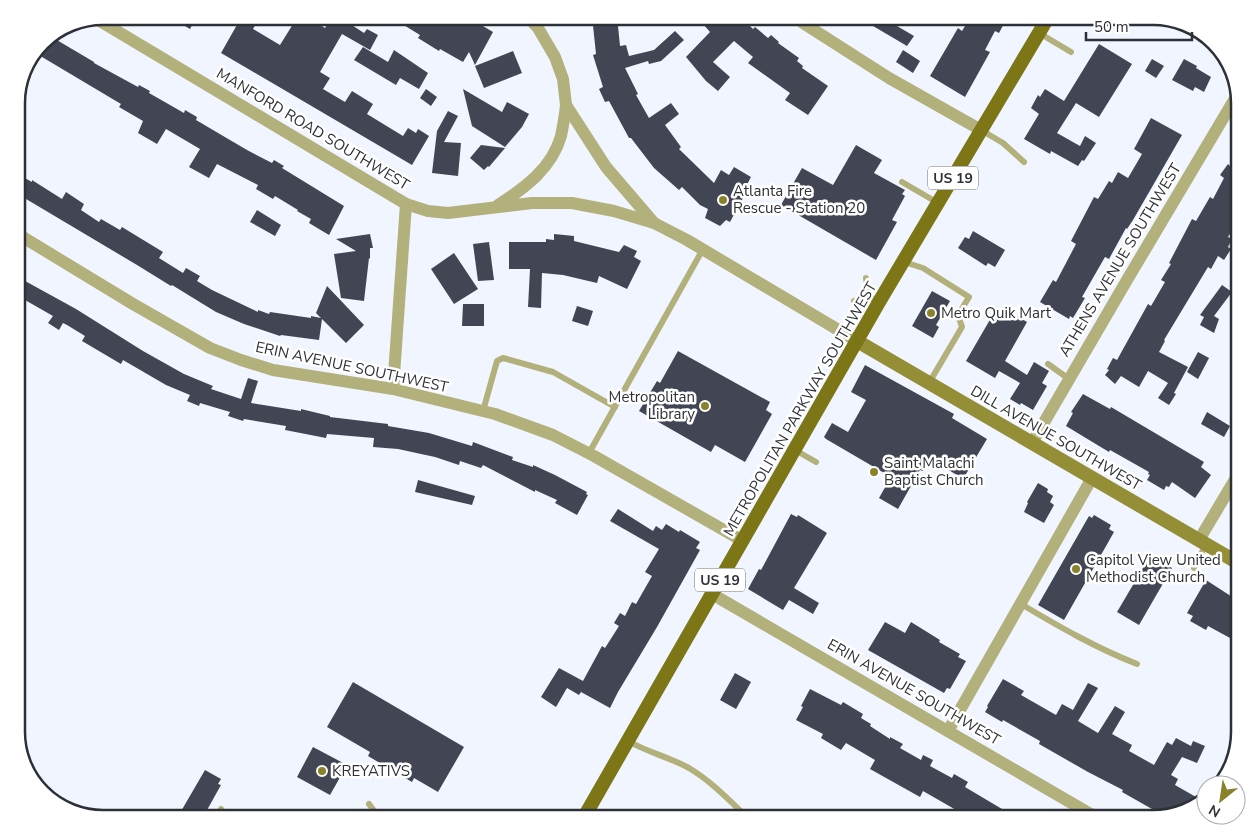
<svg xmlns="http://www.w3.org/2000/svg" width="1256" height="835" font-family="'Nunito Sans',sans-serif">
  <rect width="100%" height="100%" fill="#f1f5ff"/>
  <!-- building -->
  <g fill="#424654">
    <path d="M168,16H197L190,29Z"/>
    <path d="M242,16H260L253,29L280,45L298,16H306L325,28L332,16H338L364,33L367,29L378,35L370,50L342,34L320,72L330,78L323,89L345,102L352,91L373,104L367,114L403,136L408,128L416,133L418,129L429,136L412,165L221,53Z"/>
    <path d="M389,16H466L493,32L475,65L469,52L463,62L440,49L439,51L418,38L420,35Z"/>
    <path d="M592,16H617L620,46L626,45L629,56L654,50L675,31L684,40L661,61L649,64L648,61L625,68L638,94L636,95L649,118L671,103L679,114L665,125L681,147L679,149L714,183L721,170L729,175L734,167L751,177L742,194L744,196L730,222L726,220L720,226L705,218L708,209L700,205L682,187L679,190L654,168L631,138H629L609,101L605,102L599,89L603,87L593,55L596,54Z"/>
    <path d="M696,16H740L753,29L755,27L768,38L771,35L779,42L778,43L799,58L797,61L803,66L802,68L828,86L808,115L785,100L790,93L748,63L753,57L734,41L713,62L730,77L718,91L706,81L686,57L710,32Z"/>
    <path d="M856,16H880L914,36L907,46Z"/>
    <path d="M971,16H1008L999,33L995,31L985,50L990,52L965,97L930,76L958,28L962,31Z"/>
    <path d="M50,36L94,62V63L138,87L139,85L150,91L149,93L184,113L185,110L197,117L196,120L247,150L272,163L274,160L284,166L282,168L344,206L329,235L309,223L311,219L297,211L298,210L275,196L273,199L256,189L258,185L217,164L209,178L189,167L200,149L166,129L157,144L138,133L143,121L119,107L121,104L37,54L42,42Z"/>
    <path d="M1099,44L1132,64L1099,117L1076,103L1057,133L1080,146L1085,136L1096,143L1084,161L1082,160L1078,166L1051,151L1050,154L1024,139L1039,114L1031,108L1038,95L1040,97L1045,89L1064,101Z"/>
    <path d="M363,47L388,62L394,50L428,73L419,89L400,78L396,85L354,60Z"/>
    <path d="M903,50L920,61L913,73L896,62Z"/>
    <path d="M513,51L522,73L484,88L475,66Z"/>
    <path d="M1152,59L1164,66L1156,78L1145,71Z"/>
    <path d="M1184,59L1197,66L1196,68L1211,77L1204,92L1195,87L1193,91L1172,80Z"/>
    <path d="M426,89L437,97L431,106L420,98Z"/>
    <path d="M463,89L502,112L507,102L529,114L522,127L505,147L472,126Z"/>
    <path d="M448,111L458,116L444,142L461,143L458,176L432,173L437,131Z"/>
    <path d="M1151,118L1182,135L1133,220L1127,229L1126,228L1109,259L1105,257L1082,297L1085,298L1073,318L1070,316L1069,319L1040,302L1053,280L1056,282L1076,244L1071,241L1094,197L1098,199L1109,181L1112,183L1118,172L1128,178L1142,154L1134,149Z"/>
    <path d="M481,145L505,148L489,167L488,166L484,170L470,158Z"/>
    <path d="M856,145L882,160L874,173L905,190L902,194L905,196L892,220L897,222L876,260L781,205L802,168L833,185Z"/>
    <path d="M1240,152V217L1228,237L1232,239L1228,247L1231,249L1224,260L1218,256L1211,269L1208,267L1164,340L1165,341L1159,352L1188,367L1174,393L1176,394L1169,405L1158,398L1168,383L1148,371L1139,387L1121,376L1115,384L1105,375L1109,370L1107,369L1113,358L1117,360L1148,304L1151,306L1165,282L1161,280L1171,264L1169,263L1192,219L1196,221L1210,197L1213,199L1224,178L1220,175L1228,164L1230,166Z"/>
    <path d="M23,177L32,182V180L62,199L66,192L84,204L81,210L99,222L101,219L120,230L122,227L163,252L159,258L183,273L186,268L200,276L197,281L212,290L258,312V310L269,314L270,312L311,318V316L321,318L316,313L327,286L364,325L346,343L322,319L319,340L281,335L280,336L244,324L216,312L172,285L171,286L137,265L16,193V188Z"/>
    <path d="M257,210L281,225L275,236L250,222Z"/>
    <path d="M973,231L1005,250L995,267L988,263L986,266L958,248L965,237L969,239Z"/>
    <path d="M370,234L373,248H370V259L369,258L364,301L341,298L334,254L356,251L336,239Z"/>
    <path d="M554,234L574,236V241L619,252L624,245L637,251L634,257L641,261L627,289L599,276L597,283L563,275L542,273L541,308L528,307L530,269H509V242H546V239L554,240Z"/>
    <path d="M489,242L494,280L478,281L473,244Z"/>
    <path d="M454,253L478,289L454,304L431,269Z"/>
    <path d="M16,276L76,309L143,351L184,374L213,386L211,389L241,399L248,378L258,381L251,403L301,411V409L330,416V417L388,424V426L429,433L472,446L473,442L513,457L512,460L533,467V465L555,475L587,492L586,494L588,495L577,515L555,503L557,500L535,490V492L483,465L481,468L460,461L459,465L435,457L398,449L373,447L374,438L327,434L326,438L285,430L286,426L244,419L243,421L228,416L230,412L200,403L199,406L187,401L190,395L166,385L123,360L121,364L82,341L85,336L67,325L63,323L59,330L48,323L53,316L25,300L16,316Z"/>
    <path d="M1222,285L1232,292L1214,316L1219,319L1214,333L1200,325L1204,317L1200,315Z"/>
    <path d="M932,291L950,301L936,325L939,327L933,338L912,326Z"/>
    <path d="M463,304H484V326H462Z"/>
    <path d="M577,306L593,311L588,326L572,321Z"/>
    <path d="M1005,309L1027,322L1005,361L1027,375L1034,362L1049,371L1042,383L1047,386L1033,410L1021,403L1020,405L1010,399L1020,383L999,371L995,378L966,361L995,311L1001,314Z"/>
    <path d="M678,351L770,402L766,410L772,414L745,462L715,445L711,452L639,411L657,381L660,383Z"/>
    <path d="M1198,352L1209,358L1198,379L1187,372Z"/>
    <path d="M865,365L954,414L952,418L987,439L963,479L930,458L923,471L920,470L898,509L879,498L891,477L826,439L824,437L832,423L848,432L866,400L851,392Z"/>
    <path d="M1083,394L1110,409L1111,407L1204,462L1201,467L1211,475L1195,498L1172,482L1169,487L1166,486L1164,490L1147,480L1150,475L1148,474L1149,472L1110,450L1109,452L1066,426L1073,413L1071,412Z"/>
    <path d="M1207,412L1230,426L1224,437L1201,424Z"/>
    <path d="M418,480L475,496L472,505L415,492Z"/>
    <path d="M1038,483L1048,489L1047,492L1053,496L1050,502L1054,505L1044,523L1024,512L1028,503L1027,502Z"/>
    <path d="M618,509L653,531L656,526L662,530L666,524L679,532L680,530L700,542L696,548L700,550L657,627L618,692L610,708L581,692L579,695L567,688L556,707L541,697L559,668L583,681L602,646L605,648L619,626L614,623L620,613L625,616L632,602L636,604L652,576L645,572L659,549L610,521Z"/>
    <path d="M791,514L797,517L798,515L827,533L794,588L819,603L813,614L789,600L783,610L748,589L759,569L761,570Z"/>
    <path d="M1094,515L1111,525L1109,529L1114,532L1064,620L1038,605L1089,516L1092,518Z"/>
    <path d="M1150,556L1172,568L1139,625L1117,612Z"/>
    <path d="M1206,580L1240,602V640L1232,635L1230,638L1208,626L1206,630L1190,621L1193,616L1187,613Z"/>
    <path d="M885,622L905,633L911,622L940,640L939,642L960,654L958,657L966,661L950,689L947,688L944,693L868,650Z"/>
    <path d="M735,673L751,682L736,709L720,700Z"/>
    <path d="M1003,679L1024,691L1021,695L1056,715L1062,704L1073,710L1088,683L1098,688L1078,721L1098,733L1115,706L1125,712L1112,734L1132,745L1129,751L1154,765L1167,742L1172,745L1176,738L1191,746L1193,741L1205,746L1197,763L1182,757L1171,775L1178,779L1175,785L1203,801L1196,807L1168,815L1161,811L1159,813L1122,792L1123,790L1088,772L1039,744L1040,741L1003,720L1002,722L985,712L988,707L987,706Z"/>
    <path d="M353,682L464,747L438,792L414,778L412,782L368,756L370,752L327,727Z"/>
    <path d="M810,689L841,705L843,702L863,714L861,718L871,724L870,726L890,739V737L903,744L900,748L921,760L923,755L933,760L930,766L952,778L954,774L968,782L965,787L1019,819H960L963,814L923,791L920,797L870,769L875,760L846,743L841,750L821,738L823,734L796,720L803,707L801,706Z"/>
    <path d="M313,747L347,765L330,795L297,777Z"/>
    <path d="M205,770L221,779L218,784L221,785L202,819H191L180,813Z"/>
  </g>
  <g fill="none" stroke-linecap="round" stroke-linejoin="round">
    <!-- service -->
    <g stroke="#b3b17b" stroke-width="6">
      <path d="M1144,19L1146,16"/>
      <path d="M1039,33L1071,52"/>
      <path d="M981,130L1003,143L1024,162"/>
      <path d="M902,182L938,203"/>
      <path d="M904,262L923,268L969,297L958,315L962,327L929,383"/>
      <path d="M866,278L869,296"/>
      <path d="M854,301L869,296L879,302"/>
      <path d="M1048,364L1069,379"/>
      <path d="M483,411L497,361L503,358L553,372L615,407"/>
      <path d="M795,450L816,462"/>
      <path d="M589,453L703,249"/>
      <path d="M1194,568L1206,544"/>
      <path d="M1021,604C1058,626 1096,648 1137,664"/>
      <path d="M628,741C647,752 669,757 689,768C711,781 730,801 749,819"/>
      <path d="M369,804L380,819"/>
      <path d="M216,819L221,809"/>
    </g>
    <!-- minor -->
    <g stroke="#b3b17b" stroke-width="12">
      <path d="M527,16L538,28L555,57L563,79L566,105L606,167L654,223"/>
      <path d="M795,16L803,23L889,78L981,130"/>
      <path d="M95,18L406,204L428,211L448,213L532,203H572L614,211L654,223L687,240L857,341"/>
      <path d="M498,205C525,188 552,168 561,136C563,126 565,115 566,105"/>
      <path d="M16,233L133,304L210,348L241,360L273,370L393,389L495,414L553,435L594,456L743,541"/>
      <path d="M393,389L406,204"/>
      <path d="M1032,443L1127,280L1237,95"/>
      <path d="M1199,540L1240,471"/>
      <path d="M712,594L1099,819"/>
      <path d="M948,731L1092,478"/>
    </g>
    <!-- secondary -->
    <path stroke="#948f36" stroke-width="14" d="M857,341L1240,564"/>
    <!-- primary -->
    <path stroke="#7c7616" stroke-width="14" d="M583,819L879,302L1049,16"/>
  </g>
  <!-- markers -->
  <g fill="#88822b" stroke="#fff" stroke-width="2">
    <circle cx="723" cy="200" r="5"/>
    <circle cx="931" cy="313" r="5"/>
    <circle cx="705" cy="406" r="5"/>
    <circle cx="874" cy="472" r="5"/>
    <circle cx="1076" cy="569" r="5"/>
    <circle cx="322" cy="771" r="5"/>
  </g>
  <g text-anchor="middle" stroke-width="5" stroke-linejoin="round" paint-order="stroke">
    <!-- shield labels -->
    <g fill="#fff" stroke="#6c6e72" stroke-width="1">
      <rect x="928" y="166.5" width="50" height="23" rx="4"/>
      <rect x="695" y="568.5" width="50" height="23" rx="4"/>
    </g>
    <g font-size="14" font-weight="bold" fill="#2d3036">
      <text x="953" y="183">US 19</text>
      <text x="720" y="585">US 19</text>
    </g>
    <!-- street labels -->
    <g font-size="15" fill="#2d3036" stroke="#fff">
      <text transform="translate(313 129) rotate(31)" y="5">MANFORD ROAD SOUTHWEST</text>
      <text transform="translate(1120 260) rotate(-59)" y="5">ATHENS AVENUE SOUTHWEST</text>
      <text transform="translate(352 367) rotate(12)" y="5">ERIN AVENUE SOUTHWEST</text>
      <text transform="translate(800 409) rotate(-60)" y="5">METROPOLITAN PARKWAY SOUTHWEST</text>
      <text transform="translate(1056 438) rotate(30)" y="5">DILL AVENUE SOUTHWEST</text>
      <text transform="translate(914 692) rotate(30)" y="5">ERIN AVENUE SOUTHWEST</text>
    </g>
    <!-- poi labels -->
    <g font-size="15" fill="#2d3036" stroke="#fff" text-anchor="start">
      <text x="733" y="196">Atlanta Fire<tspan x="733" dy="17">Rescue - Station 20</tspan></text>
      <text x="941" y="318">Metro Quik Mart</text>
      <text x="695" y="402" text-anchor="end">Metropolitan<tspan x="695" dy="17">Library</tspan></text>
      <text x="884" y="468">Saint Malachi<tspan x="884" dy="17">Baptist Church</tspan></text>
      <text x="1086" y="565">Capitol View United<tspan x="1086" dy="17">Methodist Church</tspan></text>
      <text x="332" y="776">KREYATIVS</text>
    </g>
  </g>
  <!-- crop -->
  <path d="M0 0H1256V835H0ZM103 25H1153A78 78 0 0 1 1231 103V732A78 78 0 0 1 1153 810H103A78 78 0 0 1 25 732V103A78 78 0 0 1 103 25Z" fill="#fff" fill-rule="evenodd"/>
  <path fill="none" stroke="#2d3036" stroke-width="2.5" d="M103 25H1153A78 78 0 0 1 1231 103V732A78 78 0 0 1 1153 810H103A78 78 0 0 1 25 732V103A78 78 0 0 1 103 25Z"/>
  <!-- north arrow -->
  <g transform="translate(1221 800) rotate(210)"><circle r="24" fill="#ffffff" stroke="#abacaf"/>
  <path d="M0-4L9 19L0 12L-9 19Z" fill="#88822b"/>
  <text y="-8" font-size="14" font-weight="bold" text-anchor="middle" fill="#2d3036">N</text>
  </g>
  <!-- scale -->
  <path d="M1086 32v8h106v-8" fill="none" stroke="#2d3036" stroke-width="2.5"/>
  <text x="1094" y="32" font-size="15" fill="#2d3036" stroke="#ffffff" stroke-width="4" paint-order="stroke">50 m</text>
</svg>
